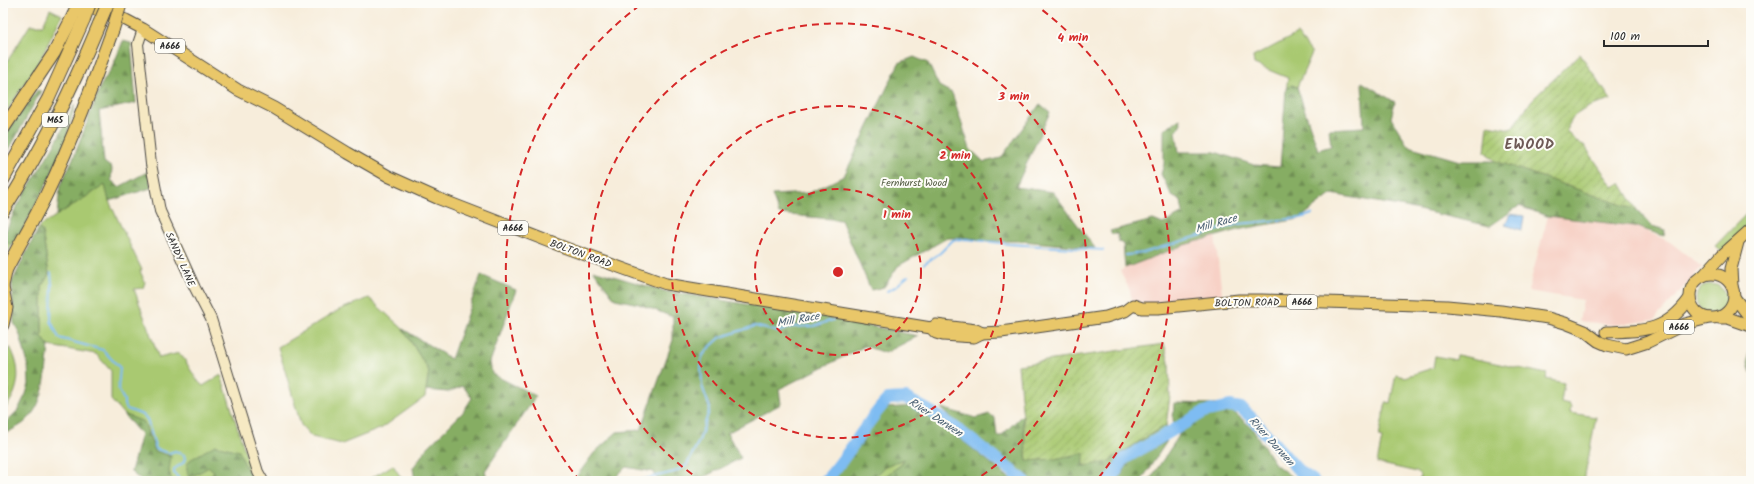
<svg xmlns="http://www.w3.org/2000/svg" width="1754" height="484" font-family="Kalam,sans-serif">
  <defs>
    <pattern id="forest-firs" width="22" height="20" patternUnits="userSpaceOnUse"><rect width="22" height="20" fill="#86ad63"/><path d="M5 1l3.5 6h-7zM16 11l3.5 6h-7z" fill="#6e8d52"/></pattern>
    <pattern id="garden-furrows" width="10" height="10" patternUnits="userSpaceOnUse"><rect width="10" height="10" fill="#a9c971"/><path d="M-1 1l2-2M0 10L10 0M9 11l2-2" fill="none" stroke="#8aa35d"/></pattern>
  </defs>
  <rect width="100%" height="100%" fill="#fdfcf7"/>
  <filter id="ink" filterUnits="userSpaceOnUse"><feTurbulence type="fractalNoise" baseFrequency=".025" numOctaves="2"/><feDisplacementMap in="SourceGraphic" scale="8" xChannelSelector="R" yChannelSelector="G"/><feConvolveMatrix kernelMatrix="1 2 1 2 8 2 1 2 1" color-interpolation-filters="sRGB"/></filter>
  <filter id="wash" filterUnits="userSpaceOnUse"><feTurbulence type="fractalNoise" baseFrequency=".012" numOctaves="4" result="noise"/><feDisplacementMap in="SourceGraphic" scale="16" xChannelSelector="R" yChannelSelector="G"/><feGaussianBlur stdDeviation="0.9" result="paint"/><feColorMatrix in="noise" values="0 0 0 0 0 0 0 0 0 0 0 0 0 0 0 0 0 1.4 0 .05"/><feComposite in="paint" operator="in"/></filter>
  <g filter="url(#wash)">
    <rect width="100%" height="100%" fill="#f7eddb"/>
    <!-- built -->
    <g fill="#f7d1c6">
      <path d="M1548,216L1633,225L1670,242L1702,267L1654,320L1614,325L1579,321L1583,300L1528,291Z"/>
      <path d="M1215,236L1223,302L1133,305L1130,291L1120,271L1125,268L1184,245Z"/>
    </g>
    <!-- green -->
    <g fill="#a9c971" stroke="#6a7a4e">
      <path d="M50,9L62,15L41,58L3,117V68L30,25H43Z"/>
      <path d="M1297,34L1312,53L1297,87L1291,85L1286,90L1288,78L1254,64L1253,57Z"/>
      <path d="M106,184L109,201L142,270L140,271L145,282L143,288L134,289L159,358L179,353C189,363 192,377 203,386L221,375L249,464L257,481H142L131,472L141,434L111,400V371L96,354L49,346L42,337V286L49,274L42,231L38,229L40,226Z"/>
      <path d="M1751,209V224L1723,253L1715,246Z"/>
      <path d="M3,240L12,245L6,255L3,266Z"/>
      <circle cx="1711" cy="299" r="15"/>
      <path d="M369,298L403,329L429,371L425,397L382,428L342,444L312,437L301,425L278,347L339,310Z"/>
      <path d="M10,347C22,369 20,389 5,409L4,408C15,388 3,375 3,355Z"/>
      <path d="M1457,355L1547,374L1546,379L1564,383L1561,402L1569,404L1571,407L1570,413L1596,417L1584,481H1419L1420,476L1417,472L1377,463L1382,438L1379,437L1386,402L1390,403L1396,375L1404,377L1433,368L1435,356L1456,360Z"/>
      <path d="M904,458L902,464L879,481H870L885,466Z"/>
      <path d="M393,465L403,481H366Z"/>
    </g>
    <!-- forest -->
    <g fill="url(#forest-firs)" stroke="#586c47">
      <path d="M123,41L131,43L136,103L99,111L104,162L112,168L111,180L119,187L149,171L151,188L109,201L105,185L57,215L60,186L75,154L101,85L112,68Z"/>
      <path d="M914,57L928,63L939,86L952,93L970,149L984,162L1001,158L1040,104L1050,112L1016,187L1053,192L1095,248L1022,241H987L970,238H947L898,266L884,287L871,290L841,220L779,214L772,195L809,193L844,176L899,63Z"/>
      <path d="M1362,82L1395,102L1391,118L1408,146L1460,161H1496L1637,210L1652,226L1665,230L1664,236L1634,226L1547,216L1519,206L1490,226L1405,207L1332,194L1299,219L1242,229L1184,245L1125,268L1123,244L1119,242L1117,234H1112L1110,231L1153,220L1163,224L1183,213L1181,201L1172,196L1161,174L1164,164V130L1168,126L1180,119L1181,123L1176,132L1179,152H1215L1254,165L1280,167L1286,90L1291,85L1297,87L1318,150L1331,146L1329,129L1364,127Z"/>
      <path d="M37,90L41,91L3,161V138Z"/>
      <path d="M75,104L66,140L50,177L20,235L12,245L3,240V237L16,208L57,140Z"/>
      <path d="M38,229L42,231L49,274L42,286V337L49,346C46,370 46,400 28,419C22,426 11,430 4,434L3,425L18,410L26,394L29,384L28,364L19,332L14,323L12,282Z"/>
      <path d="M593,270L664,291L832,318L918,336L885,353L865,346L779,389L781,404L727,433L741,458L696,481H658L654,472L626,467L612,481H573L594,453L617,432L641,430L673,340V317L639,304L615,299Z"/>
      <path d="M481,275L516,290L490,362L492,374L536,396L485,471L487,479L490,481H415L413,468L427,448L463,412L472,398L463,386L448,392L426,390L429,371L403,329L451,359Z"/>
      <path d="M1750,349H1751V373C1748,364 1746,358 1750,349Z"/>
      <path d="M1174,403L1220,404L1202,409L1175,424L1173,420Z"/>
      <path d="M915,406L942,424L1013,481H879L902,464L904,459L885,466L870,481H832C852,458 867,432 886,408Z"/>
      <path d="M941,408L976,418L989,414L995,418L997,436H1001L1022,415L1027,461L1054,459L1084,453L1107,462L1166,425L1167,428L1121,458L1109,476L1103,481H1032L968,434Z"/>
      <path d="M1231,410L1251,427L1275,464L1297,481H1149L1178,437L1181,429C1197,420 1212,412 1231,410Z"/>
      <path d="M123,414L144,422L155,451L171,456L169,471L172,481H142L131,472L141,434Z"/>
      <path d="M1167,441L1141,481H1116L1123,473L1128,462Z"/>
      <path d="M215,445L239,451L252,481H203L210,477L214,471L209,467L189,478C187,470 185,466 190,460Z"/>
    </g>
    <!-- garden -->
    <g fill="url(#garden-furrows)" stroke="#6a7a4e">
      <path d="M1580,54L1611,100L1588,107L1574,116L1566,130L1576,142L1584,145L1613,187L1621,183L1637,210L1496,161L1485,152L1488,125L1511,129L1532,100Z"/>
      <path d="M1164,344L1169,362L1170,396L1166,425L1107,462L1084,466V453L1054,459L1027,461L1018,365Z"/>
    </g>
    <!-- water -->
    <path fill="#7ebcf2" stroke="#54748e" d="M1510,214L1524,216L1522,230L1505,225Z"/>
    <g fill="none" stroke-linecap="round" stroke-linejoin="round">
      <!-- stream -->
      <g stroke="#7ebcf2" stroke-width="2">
        <path d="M1126,255L1143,253L1238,224L1301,218L1312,214"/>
        <path d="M924,264L940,253L953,240L966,239L1009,244L1103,250"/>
        <path d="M51,273L52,285L51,321L59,338L103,350L120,368L118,389L124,400V405L127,409L143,415L147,419L156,449L169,453L175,451L184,455L185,459L183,463L174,469V473L181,481"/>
        <path d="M887,291L895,287L908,276"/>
        <path d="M637,481L674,472L686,466L699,441L710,408L702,386L701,361L703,355L710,347L721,337L755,326L778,332L791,327L814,326L833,320"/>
      </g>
      <!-- river -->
      <g stroke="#7ebcf2" stroke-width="12">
        <path d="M825,481C849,456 864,424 888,399L906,398L928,410L952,425L1025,481"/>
        <path d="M1110,481L1124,459L1204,412L1230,406L1241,408L1253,419L1298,470L1314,481"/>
      </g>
    </g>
  </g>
  <g filter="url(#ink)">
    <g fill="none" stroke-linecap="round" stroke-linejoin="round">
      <defs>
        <path id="secondary" d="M143,29L138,44L151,164L160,211L195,288L211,319L258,472L263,481"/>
        <g id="primary">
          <path d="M1703,276L1722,255L1751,229"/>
          <path d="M1732,286L1731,269L1738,242"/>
        </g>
        <g id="trunk">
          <path d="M81,4L126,20L143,29L238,90L274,108L348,153L390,177L437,198L566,248L666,284L931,328L936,333L943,335L974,337L982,333L1001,332L1106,317L1125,311L1133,305L1142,308H1158L1239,300H1262L1447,306L1501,311L1548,318L1565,323L1585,331L1598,341L1607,345L1626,349L1648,342L1685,324L1709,318"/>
          <circle cx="1712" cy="296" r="22"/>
          <path d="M3,286L7,268"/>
          <path d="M3,287L7,308L3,325"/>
          <path d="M1734,297L1751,319"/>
          <path d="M1719,318H1728L1751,326"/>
          <path d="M931,328L936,325L976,330L982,333"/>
          <path d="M1606,332C1644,331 1666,332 1690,298"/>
        </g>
        <g id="motorway">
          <path d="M3,129L54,53L73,16"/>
          <path d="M3,180L48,99L84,19"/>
          <path d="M3,211C41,152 72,89 99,24"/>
          <path d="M7,268C20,243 35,218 47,193C73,139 93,84 113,29"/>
        </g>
      </defs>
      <!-- secondary casing -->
      <use href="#secondary" stroke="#4a4845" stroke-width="12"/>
      <!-- primary casing -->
      <use href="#primary" stroke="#4a4845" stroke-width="13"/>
      <!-- trunk casing -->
      <use href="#trunk" stroke="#4a4845" stroke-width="13"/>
      <!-- motorway casing -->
      <use href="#motorway" stroke="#4a4845" stroke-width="14"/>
      <!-- secondary -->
      <use href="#secondary" stroke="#f6e9c3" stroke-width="10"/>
      <!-- primary -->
      <use href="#primary" stroke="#e9c769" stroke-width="11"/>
      <!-- trunk -->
      <use href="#trunk" stroke="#e9c769" stroke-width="11"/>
      <!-- motorway -->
      <use href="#motorway" stroke="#e9c769" stroke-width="12"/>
      <defs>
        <g id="motorway-bridge">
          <path d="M73,16L79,3"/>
          <path d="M84,19L90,3"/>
          <path d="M99,24L108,3"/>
          <path d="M113,29L121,3"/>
        </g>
      </defs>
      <!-- motorway-bridge casing -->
      <use href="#motorway-bridge" stroke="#4a4845" stroke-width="14" stroke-linecap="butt"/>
      <!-- motorway-bridge -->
      <use href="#motorway-bridge" stroke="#e9c769" stroke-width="12"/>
    </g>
  </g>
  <!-- distance rings -->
  <g fill="none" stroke="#d62828" stroke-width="2" stroke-dasharray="7 5">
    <circle cx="838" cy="272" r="83"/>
    <circle cx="838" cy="272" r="166"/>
    <path d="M702 481A249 249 0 1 1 974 481"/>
    <path d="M580 481A332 332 0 0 1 643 3M1033 3A332 332 0 0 1 1096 481"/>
  </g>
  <g text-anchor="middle" stroke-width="4" stroke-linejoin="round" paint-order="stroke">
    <!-- shield labels -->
    <g fill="#fdfcf7" stroke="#6a6a68" stroke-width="1">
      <rect x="155" y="39" width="30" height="14" rx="3"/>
      <rect x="42" y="113" width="26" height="14" rx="3"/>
      <rect x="498" y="221" width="30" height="14" rx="3"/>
      <rect x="1287" y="295" width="30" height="14" rx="3"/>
      <rect x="1664" y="320" width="30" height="14" rx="3"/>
    </g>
    <g font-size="9" font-weight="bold" fill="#2b2b2b">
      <text x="170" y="49">A666</text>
      <text x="55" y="123">M65</text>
      <text x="513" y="231">A666</text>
      <text x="1302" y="305">A666</text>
      <text x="1679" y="330">A666</text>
    </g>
    <!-- park labels -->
    <g font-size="10" fill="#515a40" stroke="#fdfcf7">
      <text x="914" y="186">Fernhurst Wood</text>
    </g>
    <!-- street labels -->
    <g font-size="10" fill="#2b2b2b" stroke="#fdfcf7">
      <text transform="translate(581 253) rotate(20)" y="4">BOLTON ROAD</text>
      <text transform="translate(181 259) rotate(66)" y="4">SANDY LANE</text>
      <text transform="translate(1247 302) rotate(-1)" y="4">BOLTON ROAD</text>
    </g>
    <!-- water labels -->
    <g font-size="11" font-style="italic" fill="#485e71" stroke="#fdfcf7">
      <text transform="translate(1216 223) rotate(-16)" y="4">Mill Race</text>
      <text transform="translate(798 319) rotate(-10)" y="4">Mill Race</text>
      <text transform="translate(936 417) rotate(33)" y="4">River Darwen</text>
      <text transform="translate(1272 441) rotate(48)" y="4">River Darwen</text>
    </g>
    <!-- district labels -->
    <g font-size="14" font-weight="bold" letter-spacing="1" fill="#6e5a56" stroke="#fdfcf7">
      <text x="1530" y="149">EWOOD</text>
    </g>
  </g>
  <circle cx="838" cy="272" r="6" fill="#d62828" stroke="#fdfcf7" stroke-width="2"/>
  <g font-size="12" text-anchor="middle" font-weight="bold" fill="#d62828" stroke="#fdfcf7" stroke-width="4" stroke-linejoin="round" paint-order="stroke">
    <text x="1073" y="41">4 min</text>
    <text x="1014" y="100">3 min</text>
    <text x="955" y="159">2 min</text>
    <text x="897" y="218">1 min</text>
  </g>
  <!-- margin -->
  <rect width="1754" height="484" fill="none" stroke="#fdfcf7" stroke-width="16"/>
  <!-- scale -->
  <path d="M1604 40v6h104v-6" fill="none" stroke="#2b2b2b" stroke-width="2"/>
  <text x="1610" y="40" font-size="12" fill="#2b2b2b" stroke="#fdfcf7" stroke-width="3" paint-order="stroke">100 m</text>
</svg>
